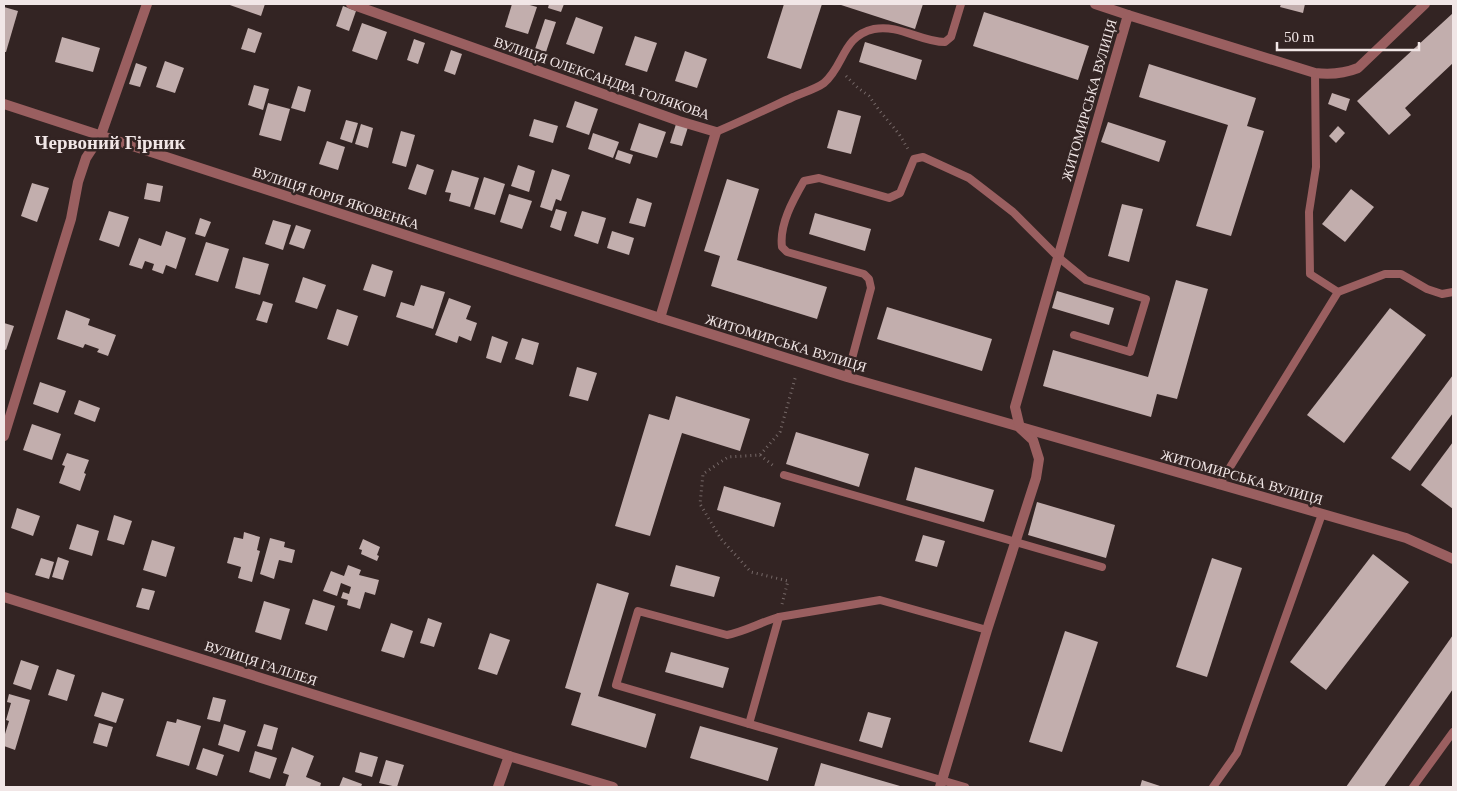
<svg xmlns="http://www.w3.org/2000/svg" width="1457" height="791" font-family="Georgia,serif">
  <rect width="100%" height="100%" fill="#332423"/>
  <!-- building -->
  <g fill="#c2aead">
    <path d="M227,4H265L261,16Z"/>
    <path d="M512,4H526L537,7L528,34L505,27Z"/>
    <path d="M549,4H564L561,12L548,8Z"/>
    <path d="M784,4H822L801,69L767,58Z"/>
    <path d="M838,4H923L915,29Z"/>
    <path d="M1281,4H1305L1303,13L1280,7Z"/>
    <path d="M343,6L356,11L349,31L336,26Z"/>
    <path d="M4,7L18,11L6,52H4Z"/>
    <path d="M984,12L1089,46L1078,80L973,46Z"/>
    <path d="M1453,13V63L1405,108L1411,115L1389,135L1357,101Z"/>
    <path d="M576,17L603,27L594,54L566,44Z"/>
    <path d="M545,19L556,22L546,52L535,49Z"/>
    <path d="M362,23L387,32L377,60L352,51Z"/>
    <path d="M248,28L262,33L255,53L241,49Z"/>
    <path d="M635,36L657,43L647,72L625,65Z"/>
    <path d="M62,37L100,48L93,72L55,62Z"/>
    <path d="M414,39L425,43L418,64L407,60Z"/>
    <path d="M865,42L922,60L916,80L859,62Z"/>
    <path d="M451,50L462,54L455,75L444,71Z"/>
    <path d="M685,51L707,59L697,88L675,81Z"/>
    <path d="M165,61L184,68L175,93L156,87Z"/>
    <path d="M136,63L147,67L140,87L129,84Z"/>
    <path d="M1149,64L1256,98L1247,126L1264,131L1231,236L1196,226L1228,125L1139,97Z"/>
    <path d="M254,85L269,89L263,110L248,105Z"/>
    <path d="M298,86L311,90L305,112L291,108Z"/>
    <path d="M1332,93L1350,99L1346,111L1328,104Z"/>
    <path d="M575,101L598,109L589,135L566,127Z"/>
    <path d="M268,103L290,109L281,141L259,135Z"/>
    <path d="M838,110L861,116L851,154L827,148Z"/>
    <path d="M534,119L558,126L553,143L529,136Z"/>
    <path d="M346,120L358,123L352,143L340,139Z"/>
    <path d="M1108,122L1166,141L1159,162L1101,142Z"/>
    <path d="M639,123L666,132L657,158L630,150Z"/>
    <path d="M361,124L373,128L368,148L355,144Z"/>
    <path d="M676,124L688,127L682,146L670,143Z"/>
    <path d="M1338,126L1345,133L1336,143L1329,136Z"/>
    <path d="M401,131L415,135L406,167L392,163Z"/>
    <path d="M593,133L619,142L613,158L588,149Z"/>
    <path d="M327,141L345,147L338,170L319,164Z"/>
    <path d="M618,150L633,155L630,164L615,159Z"/>
    <path d="M417,164L434,170L426,195L408,189Z"/>
    <path d="M518,165L535,171L529,192L511,186Z"/>
    <path d="M552,169L570,175L561,201L556,199L552,211L540,207Z"/>
    <path d="M452,170L479,178L470,207L449,201L451,193L445,192Z"/>
    <path d="M484,177L505,184L495,215L474,209Z"/>
    <path d="M727,179L759,189L737,260L827,287L817,319L711,286L720,256L704,251Z"/>
    <path d="M32,183L49,188L37,222L21,216Z"/>
    <path d="M147,183L163,186L160,202L144,199Z"/>
    <path d="M1351,189L1374,207L1345,242L1322,224Z"/>
    <path d="M509,194L532,201L522,229L500,222Z"/>
    <path d="M637,198L652,203L645,227L629,223Z"/>
    <path d="M1122,204L1143,209L1129,262L1108,256Z"/>
    <path d="M556,209L567,212L561,231L550,227Z"/>
    <path d="M109,211L129,217L119,247L99,240Z"/>
    <path d="M582,211L606,218L598,244L574,236Z"/>
    <path d="M815,213L871,229L865,251L809,234Z"/>
    <path d="M200,218L211,222L205,237L195,234Z"/>
    <path d="M273,220L291,225L283,250L265,244Z"/>
    <path d="M296,225L311,230L304,249L289,244Z"/>
    <path d="M166,231L186,238L176,269L166,265L163,274L152,270L154,264L145,261L142,269L129,265L139,238L161,246Z"/>
    <path d="M612,231L634,238L629,255L607,248Z"/>
    <path d="M206,242L229,249L218,282L195,275Z"/>
    <path d="M243,257L269,264L260,295L235,288Z"/>
    <path d="M372,264L393,271L385,297L363,290Z"/>
    <path d="M303,277L326,285L317,309L295,302Z"/>
    <path d="M1176,280L1208,289L1177,399L1157,394L1151,417L1043,386L1053,350L1148,377Z"/>
    <path d="M421,285L445,292L433,329L396,317L401,302L414,306Z"/>
    <path d="M1057,291L1114,308L1109,325L1052,308Z"/>
    <path d="M449,298L471,306L466,319L477,323L471,341L459,336L457,343L435,335Z"/>
    <path d="M263,301L273,304L267,323L256,320Z"/>
    <path d="M887,307L992,339L982,371L877,339Z"/>
    <path d="M1390,308L1426,335L1344,443L1307,415Z"/>
    <path d="M337,309L358,316L348,346L327,339Z"/>
    <path d="M66,310L90,319L88,325L116,335L108,356L97,352L99,349L85,344L83,348L57,339Z"/>
    <path d="M4,323L14,326L6,350L4,349Z"/>
    <path d="M492,336L508,342L501,363L486,358Z"/>
    <path d="M522,338L539,343L533,365L515,359Z"/>
    <path d="M577,367L597,373L588,401L569,396Z"/>
    <path d="M1453,375V413L1410,471L1391,458Z"/>
    <path d="M40,382L66,391L58,413L33,404Z"/>
    <path d="M676,396L750,419L740,451L682,433L650,536L615,526L649,414L669,420Z"/>
    <path d="M79,400L100,408L95,422L74,414Z"/>
    <path d="M32,424L61,434L52,460L23,450Z"/>
    <path d="M796,432L869,454L859,487L786,464Z"/>
    <path d="M1453,442V509L1421,485Z"/>
    <path d="M67,453L89,460L84,473L86,474L80,491L59,483L65,466L62,465Z"/>
    <path d="M915,467L994,490L984,522L906,500Z"/>
    <path d="M724,486L781,503L774,527L717,510Z"/>
    <path d="M1037,502L1115,525L1106,558L1028,535Z"/>
    <path d="M17,508L40,516L33,536L11,528Z"/>
    <path d="M114,515L132,521L124,545L107,540Z"/>
    <path d="M77,524L99,531L92,556L69,549Z"/>
    <path d="M244,532L260,537L257,550L260,551L252,582L238,578L241,567L227,563L234,537L243,539Z"/>
    <path d="M923,535L945,541L937,567L915,561Z"/>
    <path d="M270,538L285,542L284,547L295,550L292,563L279,560L274,579L260,574Z"/>
    <path d="M363,539L380,547L377,555L379,556L377,561L361,554L362,550L359,549Z"/>
    <path d="M152,540L175,547L166,577L143,570Z"/>
    <path d="M1373,554L1409,582L1326,690L1290,662Z"/>
    <path d="M58,557L69,561L63,580L52,577Z"/>
    <path d="M41,558L54,562L49,579L35,575Z"/>
    <path d="M1212,558L1242,568L1207,677L1176,667Z"/>
    <path d="M348,565L361,570L359,575L379,580L375,595L365,592L360,609L347,605L348,600L341,598L343,592L349,594L351,587L341,583L337,596L323,591L331,571L344,576Z"/>
    <path d="M676,565L720,577L714,597L670,586Z"/>
    <path d="M597,583L629,593L598,696L656,714L646,748L571,725L581,693L565,688Z"/>
    <path d="M142,588L155,591L149,610L136,607Z"/>
    <path d="M313,599L335,606L327,631L305,624Z"/>
    <path d="M264,601L290,609L281,640L255,632Z"/>
    <path d="M428,618L442,623L434,647L420,643Z"/>
    <path d="M391,623L413,631L404,658L381,651Z"/>
    <path d="M1065,631L1098,642L1062,752L1029,742Z"/>
    <path d="M490,633L510,640L497,675L478,669Z"/>
    <path d="M1453,635V689L1384,787H1346Z"/>
    <path d="M671,652L729,668L723,688L665,672Z"/>
    <path d="M21,660L39,666L31,690L13,684Z"/>
    <path d="M57,669L75,675L67,701L48,695Z"/>
    <path d="M102,692L124,699L116,723L94,716Z"/>
    <path d="M9,694L30,700L15,750L4,746V734H5L9,721L6,720L11,703L7,702Z"/>
    <path d="M213,697L226,700L220,722L207,719Z"/>
    <path d="M868,712L891,718L882,748L859,741Z"/>
    <path d="M177,719L201,726L189,766L156,756L167,721L176,723Z"/>
    <path d="M99,723L113,727L107,747L93,743Z"/>
    <path d="M224,724L246,731L239,752L218,745Z"/>
    <path d="M264,724L278,728L272,750L257,746Z"/>
    <path d="M700,726L778,748L768,781L690,758Z"/>
    <path d="M292,747L314,756L306,777L321,783L320,787H285L289,775L283,773Z"/>
    <path d="M203,748L224,755L217,776L196,769Z"/>
    <path d="M255,751L277,758L270,779L249,772Z"/>
    <path d="M360,752L378,757L372,777L355,772Z"/>
    <path d="M386,760L404,765L397,787L379,783Z"/>
    <path d="M821,763L900,786L899,787H814Z"/>
    <path d="M343,777L362,784L361,787H339Z"/>
    <path d="M1142,780L1163,787H1140Z"/>
  </g>
  <g fill="none" stroke-linecap="round" stroke-linejoin="round">
    <!-- path -->
    <g stroke="#766968" stroke-width="3" stroke-dasharray="1 4" stroke-linecap="butt">
      <path d="M846,76L858,88L869,96L879,110L899,134L908,149"/>
      <path d="M760,455L775,467"/>
      <path d="M782,604L788,581L751,572L721,539L700,504L703,474L728,457L760,455L780,432L796,375"/>
    </g>
    <!-- lane -->
    <g stroke="#9a5f60" stroke-width="8">
      <path d="M1315,73L1316,167L1309,212L1310,274L1338,292"/>
      <path d="M716,132C742,121 767,109 793,97C802,93 816,89 824,83C845,65 842,36 874,29C899,24 921,42 945,42L951,37L961,4"/>
      <path d="M847,377L871,288L869,279L864,274L787,252L782,247C779,225 793,200 804,181L819,178L889,198L900,193L914,159L923,157L969,178L1013,212L1058,257L1086,280L1146,299L1130,352L1074,335"/>
      <path d="M784,475L1102,567"/>
      <path d="M1219,485L1338,292L1385,274H1401L1427,289L1442,294L1453,292"/>
      <path d="M749,724L779,617"/>
      <path d="M965,787L616,685L638,611L727,635C746,631 761,622 779,617L880,600L987,630"/>
      <path d="M1213,787L1237,753L1322,514"/>
      <path d="M1413,787L1453,732"/>
    </g>
    <!-- street -->
    <g stroke="#9a5f60" stroke-width="10">
      <path d="M351,4L679,121L716,132L660,318"/>
      <path d="M1095,4L1128,15"/>
      <path d="M4,104L660,318L847,377L1406,538L1453,559"/>
      <path d="M4,436L71,219L78,182L86,158L101,135L147,4"/>
      <path d="M4,597L509,756L613,787"/>
      <path d="M498,787L509,756"/>
      <path d="M940,787L987,630L1036,478L1039,459L1033,440L1020,428L1015,407L1128,15L1315,73C1331,75 1343,74 1358,68L1425,4"/>
    </g>
  </g>
  <g text-anchor="middle" stroke-width="5" stroke-linejoin="round" paint-order="stroke">
    <!-- street labels -->
    <g font-size="14" fill="#f1e6e6" stroke="#332423">
      <text transform="translate(602 78) rotate(19)" y="5">ВУЛИЦЯ ОЛЕКСАНДРА ГОЛЯКОВА</text>
      <text transform="translate(1089 100) rotate(-74)" y="5">ЖИТОМИРСЬКА ВУЛИЦЯ</text>
      <text transform="translate(336 198) rotate(18)" y="5">ВУЛИЦЯ ЮРІЯ ЯКОВЕНКА</text>
      <text transform="translate(786 343) rotate(17)" y="5">ЖИТОМИРСЬКА ВУЛИЦЯ</text>
      <text transform="translate(1242 477) rotate(16)" y="5">ЖИТОМИРСЬКА ВУЛИЦЯ</text>
      <text transform="translate(261 663) rotate(18)" y="5">ВУЛИЦЯ ГАЛІЛЕЯ</text>
    </g>
    <!-- district labels -->
    <g font-size="19" font-weight="bold" fill="#f1e6e6" stroke="#332423">
      <text x="110" y="149">Червоний Гірник</text>
    </g>
  </g>
  <!-- border -->
  <rect width="1457" height="791" fill="none" stroke="#f1e6e6" stroke-width="10"/>
  <!-- scale -->
  <path d="M1277 42v8h142v-8" fill="none" stroke="#f1e6e6" stroke-width="2.5"/>
  <text x="1284" y="42" font-size="15" fill="#f1e6e6" stroke="#332423" stroke-width="4" paint-order="stroke">50 m</text>
</svg>
